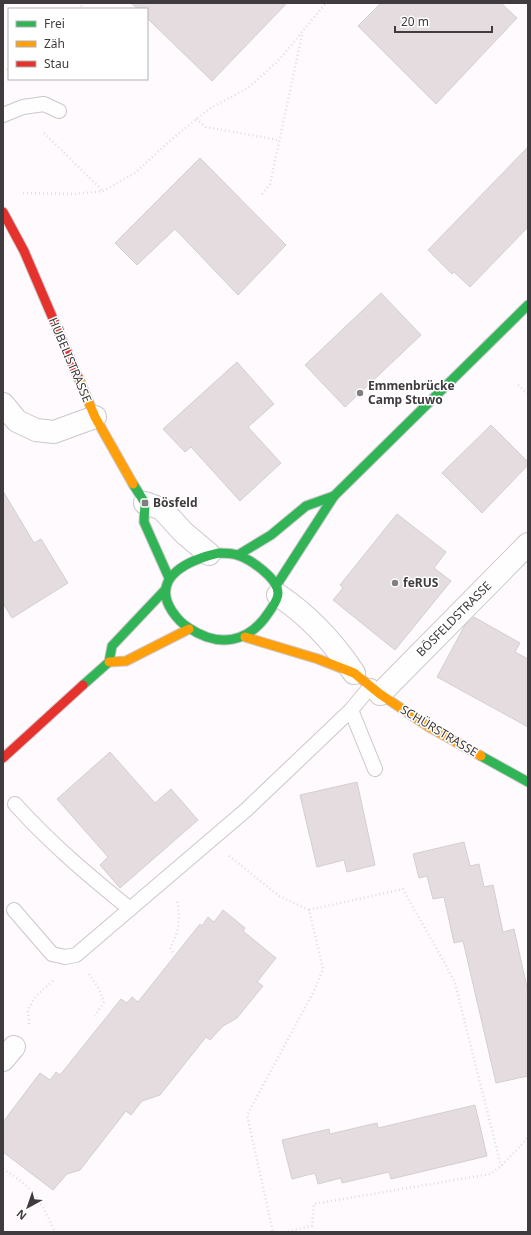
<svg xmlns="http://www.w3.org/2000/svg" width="531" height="1235" font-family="'Noto Sans',sans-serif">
  <rect width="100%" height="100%" fill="#fefafd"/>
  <!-- building -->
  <g fill="#e5dcdf" stroke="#d3cfd1">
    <path d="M131,3H287L212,81L147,18V9H138Z"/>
    <path d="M381,3H501L517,18L436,104L358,26Z"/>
    <path d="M528,147V227L470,287L454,272L452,274L428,250Z"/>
    <path d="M200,158L286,245L238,295L175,229L137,265L115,243Z"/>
    <path d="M381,293L421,335L345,407L305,365Z"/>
    <path d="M237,362L274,404L248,427L281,463L240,501L191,447L185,452L163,429Z"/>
    <path d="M491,425L528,462V465L482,513L442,473Z"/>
    <path d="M3,491L34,543L41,539L68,583L12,618L3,603Z"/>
    <path d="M397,514L446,552L434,568L451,581L395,650L333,600L343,588L340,585Z"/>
    <path d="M474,617L520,643L515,652L528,659V727L437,677L465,625Z"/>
    <path d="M110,752L155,803L171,789L198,820L120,888L100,865L108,857L57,799Z"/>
    <path d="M357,782L375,865L347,872L344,860L317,867L300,795Z"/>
    <path d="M464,842L470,866L479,864L484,887L493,885L503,932L514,929L528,992V1076L496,1083L463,941L454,943L444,897L433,899L427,876L419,878L413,854Z"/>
    <path d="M223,910L245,928L243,931L276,958L257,982L263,986L237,1018L223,1026L210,1040L206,1037L160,1095L142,1101L131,1115L126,1111L80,1170L67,1174L53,1190L3,1152V1122L40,1073L50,1080L56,1072L60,1075L121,999L127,1003L132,997L138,1002L200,924L202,926L208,917L214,922Z"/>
    <path d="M475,1105L487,1156L391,1179L389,1172L342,1183L341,1178L318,1184L315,1173L292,1179L282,1140L329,1129L330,1134L377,1123L378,1128Z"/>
  </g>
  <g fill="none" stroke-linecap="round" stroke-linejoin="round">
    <defs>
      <g id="lane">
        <path d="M3,115L23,107L44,104L59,111"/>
        <path d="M351,710L375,769"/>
        <path d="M15,804C51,844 88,875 130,909"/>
        <path d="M14,910L52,954L65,957L76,955L246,810L351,710L371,686"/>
      </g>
      <g id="street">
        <path d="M3,404L17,421L36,430L54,432L95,417"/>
        <path d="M145,503L162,509L184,533L209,554"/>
        <path d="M278,595C308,615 334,643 354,673"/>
        <path d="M380,694L528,544"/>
        <path d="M3,1060L14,1047"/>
      </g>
      <g id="fast">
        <path d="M133,484L145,503L144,522L169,578"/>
        <path d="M219,553C225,553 231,553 237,555C250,559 278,578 278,593C278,600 273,606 269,612C249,643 219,648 189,628C182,624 176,617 172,611C149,576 192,559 219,553Z"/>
        <path d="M238,555L271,535L306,506L334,496"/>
        <path d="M276,586L334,496L528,305"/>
        <path d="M83,685L109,662L112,646L164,591"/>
        <path d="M481,756L528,782"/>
      </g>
      <g id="slow">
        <path d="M78,377L95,417L133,484"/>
        <path d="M245,637L318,659L354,673L380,694L429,727L481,756"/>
        <path d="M109,662L126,661L189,629"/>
      </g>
      <g id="jam">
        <path d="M3,212L24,251L78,377"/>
        <path d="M3,758L83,685"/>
      </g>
    </defs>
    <!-- lane casing -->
    <use href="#lane" stroke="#cbc7ca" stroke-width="16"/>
    <!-- street casing -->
    <use href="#street" stroke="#cbc7ca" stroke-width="24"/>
    <!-- fast casing -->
    <use href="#fast" stroke="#cbc7ca" stroke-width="11"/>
    <!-- slow casing -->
    <use href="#slow" stroke="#cbc7ca" stroke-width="11"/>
    <!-- jam casing -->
    <use href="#jam" stroke="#cbc7ca" stroke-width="11"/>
    <!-- path -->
    <g stroke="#dfdede" stroke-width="2.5" stroke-dasharray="1 3" stroke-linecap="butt">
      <path d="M78,9L85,3"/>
      <path d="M3,71L9,69"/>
      <path d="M196,119L206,127L279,140"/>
      <path d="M44,133L103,191"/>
      <path d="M23,193L75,194L103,191L135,173L172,139L209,109L248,88L279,60L326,3"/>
      <path d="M262,194L270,184L302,35"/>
      <path d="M518,385L528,394"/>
      <path d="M229,856L279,896L309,910L323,969L314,991L247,1115L273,1232"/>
      <path d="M309,910L403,889C420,921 439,951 455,983L501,1166"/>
      <path d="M173,952L170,948C179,932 181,918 177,900"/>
      <path d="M89,974L99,989L104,1002L95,1016"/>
      <path d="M29,1024L28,1009L36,996L54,980"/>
      <path d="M3,1169C33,1187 41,1201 55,1232"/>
      <path d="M284,1232L312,1226L314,1204L490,1174L501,1166L528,1138"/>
    </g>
    <!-- lane -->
    <use href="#lane" stroke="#fffeff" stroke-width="14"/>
    <!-- street -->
    <use href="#street" stroke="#fffeff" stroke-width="22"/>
    <!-- fast -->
    <use href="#fast" stroke="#30b455" stroke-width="9"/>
    <!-- slow -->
    <use href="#slow" stroke="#ff9f0a" stroke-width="9"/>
    <!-- jam -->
    <use href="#jam" stroke="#e5322d" stroke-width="9"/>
  </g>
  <!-- markers -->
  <g fill="#827e81" stroke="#fff" stroke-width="1.5">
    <circle cx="360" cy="393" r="4"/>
    <rect x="141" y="499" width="8" height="8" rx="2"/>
    <circle cx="395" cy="583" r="4"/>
  </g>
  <g text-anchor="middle" stroke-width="3" stroke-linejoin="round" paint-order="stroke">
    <!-- street labels -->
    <g font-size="12" fill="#3f3b3e" stroke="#fff">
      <text transform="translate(70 360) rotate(67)" y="4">HÜBELISTRASSE</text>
      <text transform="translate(454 619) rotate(-45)" y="4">BÖSFELDSTRASSE</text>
      <text transform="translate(439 731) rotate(31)" y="4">SCHÜRSTRASSE</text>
    </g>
    <!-- poi labels -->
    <g font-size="12" font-weight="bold" fill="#3f3b3e" stroke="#fff" text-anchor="start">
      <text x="368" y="390">Emmenbrücke<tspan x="368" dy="14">Camp Stuwo</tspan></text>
      <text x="153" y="507">Bösfeld</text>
      <text x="403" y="587">feRUS</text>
    </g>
  </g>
  <!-- border -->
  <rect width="531" height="1235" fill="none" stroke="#3f3b3e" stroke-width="8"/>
  <!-- legend -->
  <rect x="8" y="8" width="140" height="72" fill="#ffffff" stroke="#b2b1b2"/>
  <rect x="16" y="21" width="20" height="6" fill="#30b455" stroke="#b2b1b2"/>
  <text x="44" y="28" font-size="12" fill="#3f3b3e">Frei</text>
  <rect x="16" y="41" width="20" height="6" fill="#ff9f0a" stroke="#b2b1b2"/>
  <text x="44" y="48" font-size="12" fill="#3f3b3e">Zäh</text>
  <rect x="16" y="61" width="20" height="6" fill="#e5322d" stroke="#b2b1b2"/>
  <text x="44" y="68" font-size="12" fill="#3f3b3e">Stau</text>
  <!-- north arrow -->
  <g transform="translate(28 1207) rotate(220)" stroke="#ffffff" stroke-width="3" paint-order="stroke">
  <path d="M0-3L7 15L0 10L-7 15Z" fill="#3f3b3e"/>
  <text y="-6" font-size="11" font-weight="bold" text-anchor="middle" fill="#3f3b3e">N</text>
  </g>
  <!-- scale -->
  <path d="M395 26v6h97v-6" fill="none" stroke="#3f3b3e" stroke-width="2"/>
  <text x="401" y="26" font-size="12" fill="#3f3b3e" stroke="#ffffff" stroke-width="3" paint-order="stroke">20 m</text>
</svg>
